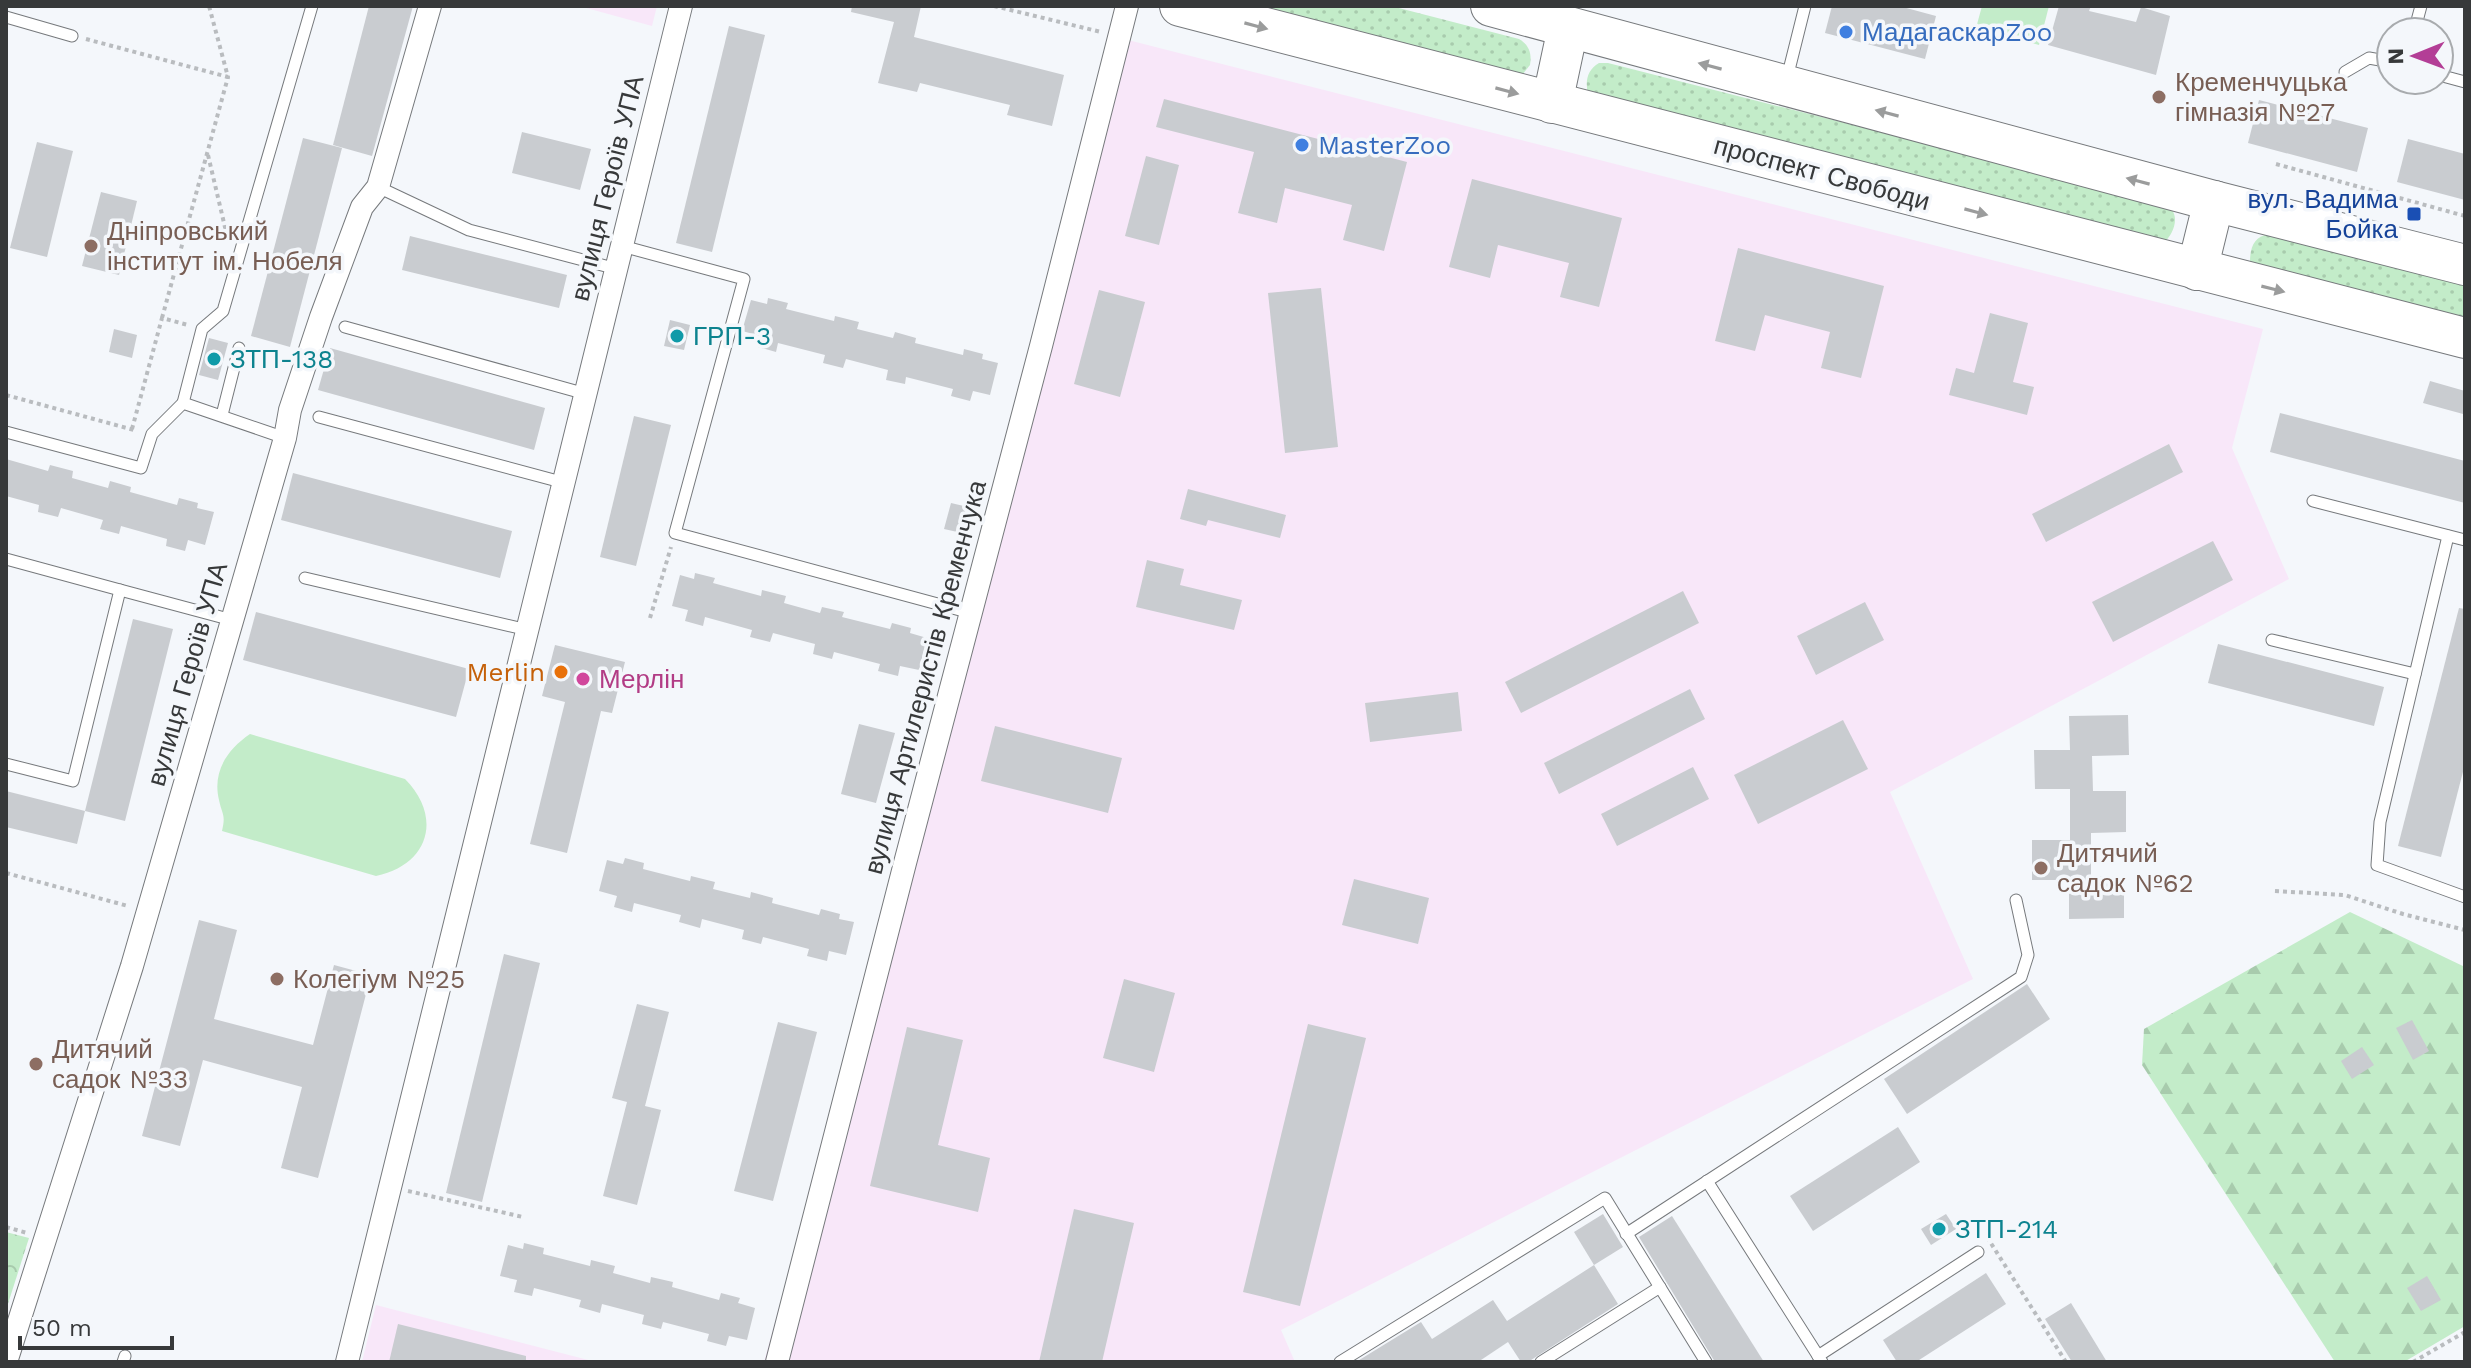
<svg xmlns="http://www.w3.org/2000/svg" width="2471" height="1368" font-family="'Work Sans',sans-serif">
  <defs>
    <pattern id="grass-dots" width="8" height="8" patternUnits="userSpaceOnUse" patternTransform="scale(2)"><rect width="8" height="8" fill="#c3ecc9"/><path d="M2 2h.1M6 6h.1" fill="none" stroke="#a8cbad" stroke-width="1.8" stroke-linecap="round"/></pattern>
    <pattern id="forest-firs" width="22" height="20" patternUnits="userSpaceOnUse" patternTransform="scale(2)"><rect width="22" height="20" fill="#c3ecc9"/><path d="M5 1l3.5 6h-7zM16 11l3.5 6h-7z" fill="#a8cbad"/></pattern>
    <pattern id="park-crowns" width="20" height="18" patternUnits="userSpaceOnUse" patternTransform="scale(2)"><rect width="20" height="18" fill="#c3ecc9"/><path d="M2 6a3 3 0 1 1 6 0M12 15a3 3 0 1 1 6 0" fill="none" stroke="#a8cbad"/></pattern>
  </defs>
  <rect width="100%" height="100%" fill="#f4f7fb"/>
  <!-- commercial -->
  <g fill="#f8e7f9">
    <path d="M579,6H657L652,26Z"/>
    <path d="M1128,40L2263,329L2232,448L2289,579L1890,792L1973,979L1281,1330L1295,1362H764Z"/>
    <path d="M376,1305L596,1362H362Z"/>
  </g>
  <!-- grass -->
  <g fill="url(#grass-dots)">
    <path d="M1226,6H1391L1519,39C1529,45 1532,53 1530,65L1522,75Z"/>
    <path d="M1599,63H1608L2156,202C2161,204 2166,204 2169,207C2181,216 2173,236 2163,243L1588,94C1585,81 1587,70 1599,63Z"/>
    <path d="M2270,234L2465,282V326L2250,262C2250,247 2254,236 2270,234Z"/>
  </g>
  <!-- forest -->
  <path fill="url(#forest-firs)" d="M2350,912L2465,967V1326L2404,1362H2335L2142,1065L2144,1029Z"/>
  <!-- park -->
  <path fill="url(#park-crowns)" d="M6,1232L29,1238L6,1310Z"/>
  <!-- pitch -->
  <g fill="#c3ecc9">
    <path d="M1982,6H2049L2039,45L1976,28Z"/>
    <path d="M250,734L405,779C443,817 429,865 376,876L222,831C226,814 222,815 219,800C212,771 228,749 250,734Z"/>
  </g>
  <!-- building -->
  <g fill="#c9ccd0">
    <path d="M369,6H413L372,156L333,145Z"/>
    <path d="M852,6H921L914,37L1064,75L1052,126L1007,115L1010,105L920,83L917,92L878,83L894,22L851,12Z"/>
    <path d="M1832,6H1899L1936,16L1925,59L1825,33Z"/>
    <path d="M2059,6H2091L2089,11L2136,22L2141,7L2170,16L2156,75L2048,45Z"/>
    <path d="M729,26L765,35L712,252L676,243Z"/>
    <path d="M1164,99L1407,162L1384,251L1343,240L1352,205L1285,188L1277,223L1238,213L1254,152L1156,127Z"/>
    <path d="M2259,100L2368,128L2357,172L2248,143Z"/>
    <path d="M522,132L591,149L580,190L512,173Z"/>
    <path d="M303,138L342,148L290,347L251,336Z"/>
    <path d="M2408,139L2465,154V200L2397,182Z"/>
    <path d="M37,142L73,151L47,257L10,248Z"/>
    <path d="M1146,156L1179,165L1159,245L1125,236Z"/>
    <path d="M1472,179L1622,218L1599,307L1560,297L1569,263L1498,245L1490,278L1449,267Z"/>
    <path d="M101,192L137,201L119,275L82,266Z"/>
    <path d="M410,236L567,275L559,308L402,270Z"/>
    <path d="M1738,248L1884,286L1861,378L1821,368L1830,332L1765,315L1755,351L1715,341Z"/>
    <path d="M1321,288L1338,447L1285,453L1268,293Z"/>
    <path d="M1099,290L1145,302L1120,397L1074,384Z"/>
    <path d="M768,298L788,303L786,309L834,321L835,316L859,322L857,329L893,338L895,332L916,338L915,343L963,355L964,349L983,354L982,359L998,363L990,395L973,391L970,401L951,396L953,389L906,377L905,384L886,380L888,370L846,359L843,368L823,363L825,355L778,343L776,352L758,347L761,336L742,331L751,300L767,304Z"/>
    <path d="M1990,313L2028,323L2013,382L2034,387L2027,415L1949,395L1956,368L1974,373Z"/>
    <path d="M670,320L690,325L684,350L664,346Z"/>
    <path d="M114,329L137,335L132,358L109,352Z"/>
    <path d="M209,338L228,343L218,380L199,375Z"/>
    <path d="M330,348L545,408L534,450L318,390Z"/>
    <path d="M2430,381L2465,391L2463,414L2423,403Z"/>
    <path d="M2280,413L2465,461V503L2270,452Z"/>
    <path d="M634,416L671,425L636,566L600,557Z"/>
    <path d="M2169,444L2183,472L2046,542L2032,514Z"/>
    <path d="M6,459L48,471L50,465L73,471L72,478L108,488L110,481L131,487L130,492L177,505L179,498L198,503L197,508L214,512L205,545L188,540L185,551L166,546L167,539L121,526L119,534L100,529L103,520L61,508L58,517L38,512L39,505L6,496Z"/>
    <path d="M293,473L512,531L500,578L281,520Z"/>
    <path d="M1188,489L1286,515L1280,538L1208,520L1206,526L1180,519Z"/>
    <path d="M951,503L968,507L962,533L944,529Z"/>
    <path d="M2213,541L2233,580L2113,642L2092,602Z"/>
    <path d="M1147,560L1184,569L1180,585L1242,600L1234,630L1136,607Z"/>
    <path d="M695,573L715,578L713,583L761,596L762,590L786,596L784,603L820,613L822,607L844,612L842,617L890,629L892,623L911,628L910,633L927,638L919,670L900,666L898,676L878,671L880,664L834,652L832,659L813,654L815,644L773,633L770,642L750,637L752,630L705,617L703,626L685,621L688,610L672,606L680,575L694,579Z"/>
    <path d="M1683,591L1699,623L1521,713L1505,682Z"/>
    <path d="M1865,602L1884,640L1816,675L1797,636Z"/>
    <path d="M2459,608L2465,609V764L2441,857L2398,846Z"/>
    <path d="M256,612L469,669L456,717L243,660Z"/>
    <path d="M133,619L173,629L125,821L85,811Z"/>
    <path d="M2218,644L2384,687L2374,726L2208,683Z"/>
    <path d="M555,645L625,662L612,713L601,711L567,853L530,844L565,702L542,696Z"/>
    <path d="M1690,689L1705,719L1559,794L1544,763Z"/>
    <path d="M1458,692L1462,731L1370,742L1365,703Z"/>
    <path d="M2128,715L2129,755L2092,756L2093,791H2126V832L2091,833V876H2124V918L2069,919V880H2032V840H2070V789H2035L2034,750H2070L2069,716Z"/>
    <path d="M1843,720L1868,769L1758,824L1734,775Z"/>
    <path d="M859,724L895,733L876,803L841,794Z"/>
    <path d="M995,726L1122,758L1108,813L981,781Z"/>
    <path d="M1693,767L1709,799L1617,846L1601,814Z"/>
    <path d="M6,791L85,811L77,844L6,827Z"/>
    <path d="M625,858L644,863L643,869L690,881L691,876L715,882L713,889L750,898L751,892L773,898L772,903L819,915L821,909L840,914L839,919L854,922L846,955L829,951L827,961L807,956L809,949L763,937L761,944L742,939L744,930L702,919L700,928L679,922L681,915L634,903L632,912L614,907L617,896L599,891L607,860L623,864Z"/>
    <path d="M1354,879L1429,898L1418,944L1342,925Z"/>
    <path d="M199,920L237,930L214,1019L313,1045L334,965L371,975L318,1178L281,1168L302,1087L203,1060L180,1146L142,1136Z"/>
    <path d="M504,954L540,963L482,1202L446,1193Z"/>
    <path d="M1124,979L1175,993L1154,1072L1103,1058Z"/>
    <path d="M2027,984L2050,1019L1907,1114L1884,1079Z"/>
    <path d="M637,1004L669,1012L645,1106L661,1110L637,1205L603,1196L627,1102L612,1098Z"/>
    <path d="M2412,1020L2429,1051L2413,1060L2396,1028Z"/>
    <path d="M778,1022L817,1032L773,1201L734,1191Z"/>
    <path d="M1308,1024L1366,1038L1300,1306L1243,1292Z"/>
    <path d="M907,1027L963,1040L938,1145L990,1158L978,1212L870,1186Z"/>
    <path d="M2362,1047L2374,1065L2352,1079L2341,1061Z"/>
    <path d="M1898,1127L1920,1162L1813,1231L1790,1196Z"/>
    <path d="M1074,1209L1134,1223L1102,1362H1039Z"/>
    <path d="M1603,1214L1623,1247L1594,1265L1574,1232Z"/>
    <path d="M1946,1214L1956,1229L1931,1245L1921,1229Z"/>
    <path d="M1672,1216L1764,1362H1715L1639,1237Z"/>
    <path d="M524,1243L544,1248L543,1254L590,1266L591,1260L615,1266L613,1273L650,1283L651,1277L673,1282L672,1287L719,1300L721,1293L740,1298L738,1303L755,1308L747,1340L729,1336L726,1346L707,1341L709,1334L663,1322L661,1329L642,1324L644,1315L602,1304L600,1313L579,1307L581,1300L534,1288L532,1296L514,1292L517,1280L500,1276L508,1245L523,1249Z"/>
    <path d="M1594,1265L1618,1304L1528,1362H1521L1508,1342L1478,1362H1356L1421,1322L1432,1339L1493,1300L1507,1321Z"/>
    <path d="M1986,1273L2006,1304L1916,1362H1897L1883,1340Z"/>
    <path d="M2427,1276L2441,1300L2421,1311L2407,1288Z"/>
    <path d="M2071,1303L2107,1362H2072L2045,1319Z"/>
    <path d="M398,1324L526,1356V1362H389Z"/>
  </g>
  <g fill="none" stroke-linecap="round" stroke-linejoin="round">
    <defs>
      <g id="lane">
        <path d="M6,17L72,36"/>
        <path d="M2414,32L2421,6"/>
        <path d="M2345,72L2369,58L2391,62"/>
        <path d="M2439,75L2465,82"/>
        <path d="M1787,78L1805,6"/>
        <path d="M378,187L469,230L617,269"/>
        <path d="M622,246L744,279L675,533L971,613"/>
        <path d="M345,327L586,394"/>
        <path d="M183,403L202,329L223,311L312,6"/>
        <path d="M222,415L239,348"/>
        <path d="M319,417L565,483"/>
        <path d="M6,432L141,468L152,434L183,403L285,438"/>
        <path d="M2313,501L2465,540"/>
        <path d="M2448,536L2380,822L2377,865L2465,897"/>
        <path d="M6,559L120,590"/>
        <path d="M305,578L528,630"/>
        <path d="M2272,640L2415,674"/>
        <path d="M6,764L73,781L120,590L232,620"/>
        <path d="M1707,1181L1822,1362"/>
        <path d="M1626,1234L2021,977L2028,955L2016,900"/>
        <path d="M1818,1356L1978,1252"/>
        <path d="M123,1362L125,1356"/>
        <path d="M1340,1362L1605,1198L1706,1362"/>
        <path d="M1541,1362L1660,1287"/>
      </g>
      <g id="street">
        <path d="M6,1362L132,966L285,438L290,410L321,317L362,207L378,187L430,6"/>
        <path d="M347,1362L681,6"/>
        <path d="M777,1362L905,863L1041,346L1127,6"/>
      </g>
      <g id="highway">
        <path d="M1180,6L2465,338"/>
        <path d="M1491,6L2214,201L2465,265"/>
        <path d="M1552,103L1568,28"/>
        <path d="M2197,270L2214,201"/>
      </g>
    </defs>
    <!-- lane casing -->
    <use href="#lane" stroke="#76797c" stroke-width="13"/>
    <!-- street casing -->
    <use href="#street" stroke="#76797c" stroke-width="24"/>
    <!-- highway casing -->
    <use href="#highway" stroke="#76797c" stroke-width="42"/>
    <!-- path -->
    <g stroke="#b9bcbf" stroke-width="4" stroke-dasharray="4 4" stroke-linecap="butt">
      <path d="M994,6L1101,32"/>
      <path d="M86,39L228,77L209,6"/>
      <path d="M208,155L228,240"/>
      <path d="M2276,164L2465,216"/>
      <path d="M162,318L228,77"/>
      <path d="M6,395L134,430"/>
      <path d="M132,429L162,318L188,325"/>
      <path d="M650,618L671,547"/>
      <path d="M6,873L128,906"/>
      <path d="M2275,891L2345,895L2403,914L2465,930"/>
      <path d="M408,1191L523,1217"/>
      <path d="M6,1227L27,1233"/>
      <path d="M1987,1237L2066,1362"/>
      <path d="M2413,1362L2465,1332"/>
    </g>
    <!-- lane -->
    <use href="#lane" stroke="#fff" stroke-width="11"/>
    <!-- street -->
    <use href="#street" stroke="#fff" stroke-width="22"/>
    <!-- highway -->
    <use href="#highway" stroke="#fff" stroke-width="40"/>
  </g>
  <!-- one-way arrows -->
  <defs><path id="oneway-solid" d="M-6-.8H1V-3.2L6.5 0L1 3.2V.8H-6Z" transform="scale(2)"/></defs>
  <g fill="#9b9c9c">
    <use href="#oneway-solid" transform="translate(1256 26) rotate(15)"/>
    <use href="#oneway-solid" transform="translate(1710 66) rotate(-165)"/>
    <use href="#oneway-solid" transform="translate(1507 91) rotate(15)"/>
    <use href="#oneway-solid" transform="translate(1887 113) rotate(-165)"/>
    <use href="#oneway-solid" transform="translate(2138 181) rotate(-165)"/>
    <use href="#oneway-solid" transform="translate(1976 212) rotate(15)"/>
    <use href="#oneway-solid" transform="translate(2273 289) rotate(14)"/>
  </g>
  <!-- markers -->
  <g fill="#3f7fe0" stroke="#f4f7fb" stroke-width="3">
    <circle cx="1846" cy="32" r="8"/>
    <circle cx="1302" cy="145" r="8"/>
  </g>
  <g fill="#8d6e63" stroke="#f4f7fb" stroke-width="3">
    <circle cx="2159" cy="97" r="8"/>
    <circle cx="91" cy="246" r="8"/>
    <circle cx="2041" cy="868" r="8"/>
    <circle cx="277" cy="979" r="8"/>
    <circle cx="36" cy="1064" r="8"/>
  </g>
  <rect fill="#1a4fb4" stroke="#f4f7fb" stroke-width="3" x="2406" y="206" width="16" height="16" rx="4"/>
  <g fill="#0f9aa8" stroke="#f4f7fb" stroke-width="3">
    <circle cx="677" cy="336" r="8"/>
    <circle cx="214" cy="359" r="8"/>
    <circle cx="1939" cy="1229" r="8"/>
  </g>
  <circle fill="#e8710a" stroke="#f4f7fb" stroke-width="3" cx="561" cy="672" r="8"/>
  <circle fill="#d1479c" stroke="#f4f7fb" stroke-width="3" cx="583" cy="679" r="8"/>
  <g text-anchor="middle" stroke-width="7" stroke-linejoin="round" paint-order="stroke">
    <!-- shop labels -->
    <g font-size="26" fill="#366cbe" stroke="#f4f7fb" text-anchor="start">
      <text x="1862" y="41">МадагаскарZoo</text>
      <text x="1318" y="154">MasterZoo</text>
    </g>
    <!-- education labels -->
    <g font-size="26" fill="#785e54" stroke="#f4f7fb" text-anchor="start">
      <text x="2175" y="91">Кременчуцька<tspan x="2175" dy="30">гімназія №27</tspan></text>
      <text x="107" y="240">Дніпровський<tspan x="107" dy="30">інститут ім. Нобеля</tspan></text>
      <text x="2057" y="862">Дитячий<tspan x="2057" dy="30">садок №62</tspan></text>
      <text x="293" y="988">Колегіум №25</text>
      <text x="52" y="1058">Дитячий<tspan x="52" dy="30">садок №33</tspan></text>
    </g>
    <!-- street labels -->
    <g font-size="26" fill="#37393a" stroke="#f4f7fb">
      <text transform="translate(1822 173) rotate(15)" y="9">проспект Свободи</text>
      <text transform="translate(607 188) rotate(-76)" y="9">вулиця Героїв УПА</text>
      <text transform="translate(187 674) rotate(-74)" y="9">вулиця Героїв УПА</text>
      <text transform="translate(925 677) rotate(-75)" y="9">вулиця Артилеристів Кременчука</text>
    </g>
    <!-- transit labels -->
    <g font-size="26" fill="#164399" stroke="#f4f7fb" text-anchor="end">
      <text x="2398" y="208">вул. Вадима<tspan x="2398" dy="30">Бойка</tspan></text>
    </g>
    <!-- culture labels -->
    <g font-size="26" fill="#0d838f" stroke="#f4f7fb" text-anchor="start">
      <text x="693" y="345">ГРП-3</text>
      <text x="230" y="368">ЗТП-138</text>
      <text x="1955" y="1238">ЗТП-214</text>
    </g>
    <!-- food labels -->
    <g font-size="26" fill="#c56008" stroke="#f4f7fb" text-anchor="end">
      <text x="545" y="681">Merlin</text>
    </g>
    <!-- hotel labels -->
    <g font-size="26" fill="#b23c85" stroke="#f4f7fb" text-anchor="start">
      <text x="599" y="688">Мерлін</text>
    </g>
  </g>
  <!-- border -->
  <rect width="2471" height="1368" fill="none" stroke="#37393a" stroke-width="16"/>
  <!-- north arrow -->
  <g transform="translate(2415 56) rotate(269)"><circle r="38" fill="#f4f7fb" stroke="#a8abae" stroke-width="2"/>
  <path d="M0-6L14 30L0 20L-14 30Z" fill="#b33e96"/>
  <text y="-12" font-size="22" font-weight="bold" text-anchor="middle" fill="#37393a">N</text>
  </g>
  <!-- scale -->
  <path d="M20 1336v12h152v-12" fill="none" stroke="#37393a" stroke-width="4"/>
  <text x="32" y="1336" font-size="24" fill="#37393a" stroke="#f4f7fb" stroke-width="6" paint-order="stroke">50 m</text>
</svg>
